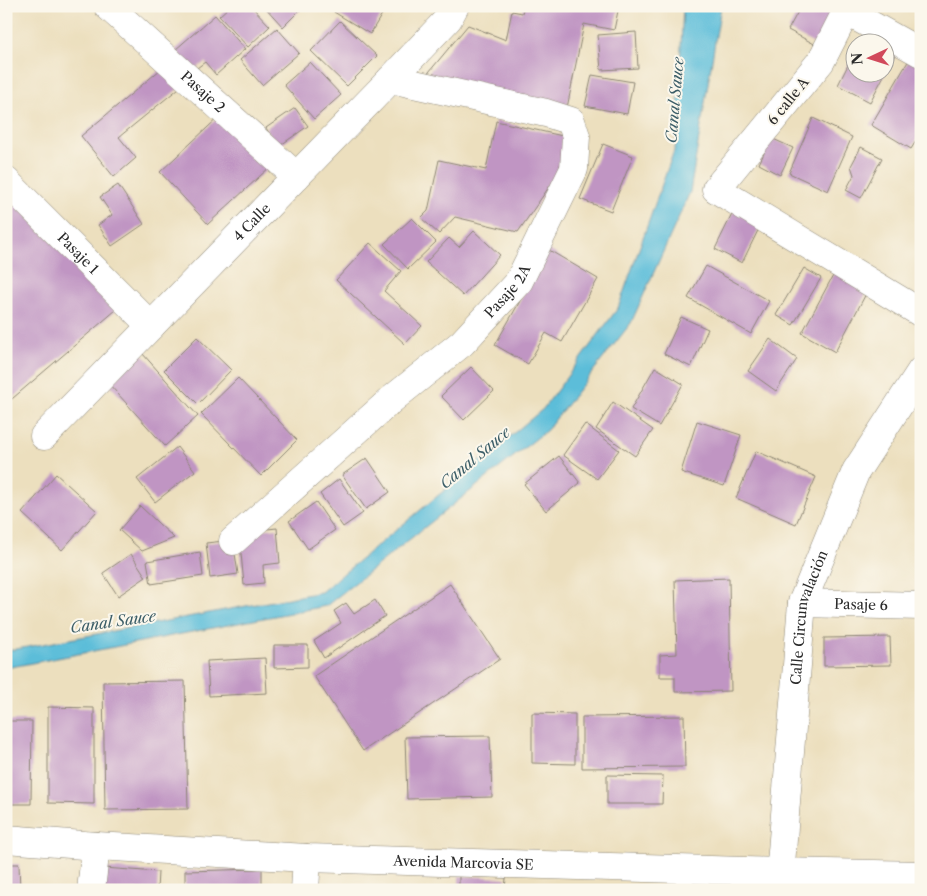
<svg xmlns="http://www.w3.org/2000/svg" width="927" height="896" font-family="'Libre Caslon Text',serif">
  <rect width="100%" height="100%" fill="#fbf7ec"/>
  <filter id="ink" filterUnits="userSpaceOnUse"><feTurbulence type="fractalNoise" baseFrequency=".02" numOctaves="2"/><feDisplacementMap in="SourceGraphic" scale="10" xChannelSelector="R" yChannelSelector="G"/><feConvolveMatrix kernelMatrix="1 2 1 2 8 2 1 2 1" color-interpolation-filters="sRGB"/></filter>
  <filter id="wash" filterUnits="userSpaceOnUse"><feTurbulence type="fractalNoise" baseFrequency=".0096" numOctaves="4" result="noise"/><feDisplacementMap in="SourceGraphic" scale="20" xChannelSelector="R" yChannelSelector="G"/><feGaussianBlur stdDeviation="1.12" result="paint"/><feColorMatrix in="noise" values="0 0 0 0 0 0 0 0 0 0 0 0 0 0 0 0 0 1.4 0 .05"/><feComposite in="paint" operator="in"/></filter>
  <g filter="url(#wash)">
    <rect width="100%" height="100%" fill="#ecdfbe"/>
    <!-- water -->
    <path fill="#5bbdd9" stroke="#437482" d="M683,6H721L690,192L631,323L547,430L326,606L6,668V651L321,592L543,409L618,308L676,145Z"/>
    <g id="blocks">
      <!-- building -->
      <g fill="#c095c3">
        <path d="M230,6H251L270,26L248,47L219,16Z"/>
        <path d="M264,6H304L283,27Z"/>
        <path d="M338,6H387L370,34L334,12Z"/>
        <path d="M524,6H619L614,30L584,24L566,113L419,84L468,25L506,40L512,11L522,13Z"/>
        <path d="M801,6H822L837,14L820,47L788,30Z"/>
        <path d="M215,15L245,49L216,75L205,62L193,71L175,50Z"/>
        <path d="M340,21L377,56L347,86L311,51Z"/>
        <path d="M277,28L299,53L262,85L240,60Z"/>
        <path d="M636,32L638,68L601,70L598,35Z"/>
        <path d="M884,45L897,51L870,102L838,85L854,53V72H884Z"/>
        <path d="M910,58L921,65V133L911,149L871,125Z"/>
        <path d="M310,62L341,95L314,119L284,85Z"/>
        <path d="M167,64L184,84L119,137L136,158L114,177L81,136Z"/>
        <path d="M592,75L633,82L627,114L585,106Z"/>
        <path d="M295,108L308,126L278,147L266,128Z"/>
        <path d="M223,113L271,166L208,224L160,172Z"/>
        <path d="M813,118L852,137L828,191L789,173Z"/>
        <path d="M496,121L567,137L558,174L518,232L455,217L439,234L421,218L428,211L439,160L486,170Z"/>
        <path d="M771,138L793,148L780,175L759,164Z"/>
        <path d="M603,144L633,156L611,211L580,199Z"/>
        <path d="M861,147L882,158L861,198L846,190L854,175L851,166Z"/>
        <path d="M6,168L123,304L6,404Z"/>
        <path d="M118,185L144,224L112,246L98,225L112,215L100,197Z"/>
        <path d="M742,194L769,208L742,263L715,249Z"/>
        <path d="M412,218L436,242L408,269L384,244Z"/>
        <path d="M474,231L500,255L463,296L426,262L449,238L459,247Z"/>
        <path d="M370,243L401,271L384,291L422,326L405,344L336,280Z"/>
        <path d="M549,250L598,279L562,342L546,333L528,364L495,345Z"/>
        <path d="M706,266L769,301L751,334L688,298Z"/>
        <path d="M804,268L821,278L793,325L776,315Z"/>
        <path d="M835,272L868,290L835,352L802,333Z"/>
        <path d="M681,317L708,329L691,367L664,354Z"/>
        <path d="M197,337L231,370L198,404L164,370Z"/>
        <path d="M770,339L797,359L776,391L748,371Z"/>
        <path d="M142,353L198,416L165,446L108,383Z"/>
        <path d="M471,367L494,391L464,420L441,396Z"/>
        <path d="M655,367L683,384L659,426L631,409Z"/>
        <path d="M238,378L297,440L261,476L201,414Z"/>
        <path d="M613,402L653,430L635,456L596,429Z"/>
        <path d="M697,421L741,435L724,486L681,472Z"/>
        <path d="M585,424L619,450L597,479L563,455Z"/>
        <path d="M177,447L195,471L155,502L137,479Z"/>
        <path d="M756,451L816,477L796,524L736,498Z"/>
        <path d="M559,456L580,483L546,511L524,484Z"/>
        <path d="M367,458L390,492L366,509L342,475Z"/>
        <path d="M56,474L97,511L62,550L22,513Z"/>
        <path d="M339,479L363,513L343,527L320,494Z"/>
        <path d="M316,502L335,530L308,549L289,521Z"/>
        <path d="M140,506L174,538L142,551L119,530Z"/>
        <path d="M277,528L280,563L263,565L264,583L244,585L239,532Z"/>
        <path d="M233,540L238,574L210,578L206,543Z"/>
        <path d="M200,552L203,576L151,584L147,561Z"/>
        <path d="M131,554L146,577L118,596L103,573Z"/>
        <path d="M729,578L731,691L675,692V677H660V655L677,654L675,580Z"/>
        <path d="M450,584L500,659L363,751L314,676Z"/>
        <path d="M375,600L385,616L324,658L314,641L341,623L334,611L346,603L354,614Z"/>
        <path d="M890,637L891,665L824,666V638Z"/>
        <path d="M274,645H308V667L274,668Z"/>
        <path d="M265,658L267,693L209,696L207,661Z"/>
        <path d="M185,681L188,809L105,810L103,682Z"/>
        <path d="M48,707L94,708V804L48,803Z"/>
        <path d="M532,713L575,714V764L532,763Z"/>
        <path d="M684,716L685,767L582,768V717Z"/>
        <path d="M6,721H32L31,804H6Z"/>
        <path d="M490,736L492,797L407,799L405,737Z"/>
        <path d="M607,775L663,776L662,804H607Z"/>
        <path d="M6,864H19L20,890H6Z"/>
        <path d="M104,868L158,872L157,890H102Z"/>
        <path d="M262,869V890H185V871Z"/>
        <path d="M459,876L506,878L505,890H459Z"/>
      </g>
    </g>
  </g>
  <g filter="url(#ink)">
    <use href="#blocks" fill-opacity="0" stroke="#8c8574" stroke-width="1"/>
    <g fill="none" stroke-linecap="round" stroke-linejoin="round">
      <defs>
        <g id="minor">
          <path id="s1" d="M108,6L296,176"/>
          <path d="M849,6L821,61L716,189L921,313"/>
          <path d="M846,11L921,53"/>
          <path id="s2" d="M6,181L151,326"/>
          <path id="s3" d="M44,436L391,79L448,19L455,6"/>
          <path id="s4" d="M233,541L391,400L462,343L519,281L574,169L576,136L571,121L546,113L391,79"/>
          <path id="s5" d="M802,603L921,606"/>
          <path id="s6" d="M6,839L96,846L307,858L780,872L921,875"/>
          <path id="s7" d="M779,889L802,603L856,471L921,371"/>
          <path d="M91,890L96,846"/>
          <path d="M305,890L307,858"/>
        </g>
      </defs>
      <!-- minor casing -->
      <use href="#minor" stroke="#8c8574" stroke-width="29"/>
      <!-- minor -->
      <use href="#minor" stroke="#fff" stroke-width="28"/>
    </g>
  </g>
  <g text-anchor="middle" stroke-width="4" stroke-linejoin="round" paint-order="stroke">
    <!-- street labels -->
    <g font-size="14" fill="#2b2b2b" stroke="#fbf7ec">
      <text dy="5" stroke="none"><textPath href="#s1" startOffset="128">Pasaje 2</textPath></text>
      <text transform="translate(788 101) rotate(-51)" y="5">6 calle A</text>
      <text dy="5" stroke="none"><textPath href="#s3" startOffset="298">4 Calle</textPath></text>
      <text dy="5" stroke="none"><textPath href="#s2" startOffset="102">Pasaje 1</textPath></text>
      <text dy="5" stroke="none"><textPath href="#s4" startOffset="372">Pasaje 2A</textPath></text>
      <text dy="5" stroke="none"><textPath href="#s5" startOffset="59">Pasaje 6</textPath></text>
      <text dy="5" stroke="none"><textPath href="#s7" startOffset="274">Calle Circunvalación</textPath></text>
      <text dy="5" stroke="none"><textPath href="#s6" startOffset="458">Avenida Marcovia SE</textPath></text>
    </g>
    <!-- water labels -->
    <g font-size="15" font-style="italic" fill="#3c5e68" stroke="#fbf7ec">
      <text transform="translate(675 100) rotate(-85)" y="5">Canal Sauce</text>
      <text transform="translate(475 458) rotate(-40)" y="5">Canal Sauce</text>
      <text transform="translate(113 622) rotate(-8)" y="5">Canal Sauce</text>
    </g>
  </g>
  <!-- margin -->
  <rect width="927" height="896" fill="none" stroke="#fbf7ec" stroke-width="25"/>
  <!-- north arrow -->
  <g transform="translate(870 58) rotate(266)"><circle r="24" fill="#fbf7ec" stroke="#a8a59f"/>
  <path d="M0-4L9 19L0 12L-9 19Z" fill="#d1495b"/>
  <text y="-8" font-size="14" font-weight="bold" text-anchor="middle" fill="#2b2b2b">N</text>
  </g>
</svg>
